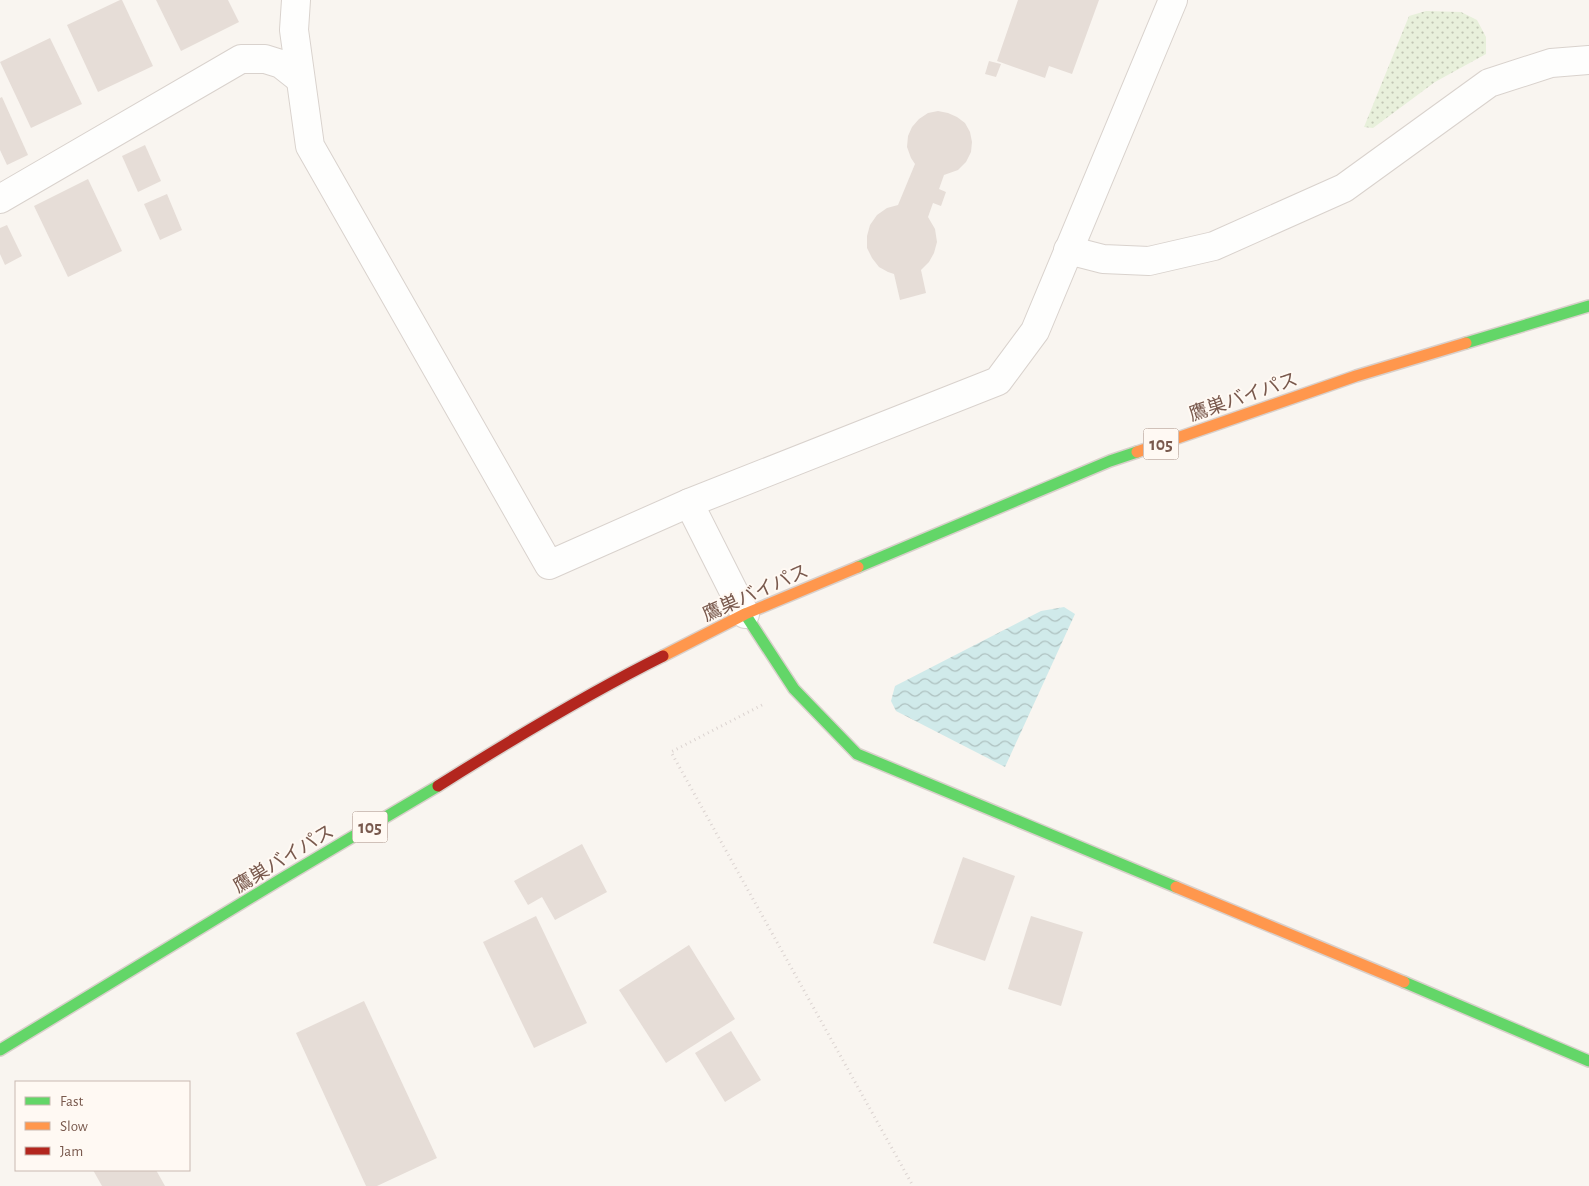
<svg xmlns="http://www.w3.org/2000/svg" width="1589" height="1186" font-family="'Alegreya Sans','Noto Sans JP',sans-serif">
  <defs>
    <pattern id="green-dots" width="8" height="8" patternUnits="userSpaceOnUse" patternTransform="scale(1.25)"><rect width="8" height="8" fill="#e8f0db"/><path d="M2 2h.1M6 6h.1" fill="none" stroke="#c1c5b4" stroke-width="1.8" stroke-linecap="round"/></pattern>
    <pattern id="water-waves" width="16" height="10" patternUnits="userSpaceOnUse" patternTransform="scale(1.25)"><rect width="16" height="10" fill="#d0eaea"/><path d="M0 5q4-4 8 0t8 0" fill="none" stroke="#aec1c0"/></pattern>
  </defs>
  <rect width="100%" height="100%" fill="#f9f5f0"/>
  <!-- green -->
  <path fill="url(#green-dots)" d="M1426,11L1461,12L1477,20L1486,37V54L1435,82L1373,128L1364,127L1409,16Z"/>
  <!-- water -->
  <path fill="url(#water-waves)" d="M1064,607L1075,614L1005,767L896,711L891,701L895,686L1041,611Z"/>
  <!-- building -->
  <g fill="#e6ddd7">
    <path d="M120,0H122L153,66L98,92L67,25Z"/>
    <path d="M156,0H228L239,22L181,51Z"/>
    <path d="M1018,0H1099L1072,74L1049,66L1045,78L997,61Z"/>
    <path d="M50,38L82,104L31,128L0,62Z"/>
    <path d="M989,61L1001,64L996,77L985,74Z"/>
    <path d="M2,97L28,155L7,165L0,150V98Z"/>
    <path d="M938,111L948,113L957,117L965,123L970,132L972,142L971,152L966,162L958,170L944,175L939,189L946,192L941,206L933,203L928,217L935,229L937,242L934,253L929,262L921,270L926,293L900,300L894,274L888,272L879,267L872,258L867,248V236L870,225L877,215L887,208L898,205L915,164L911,158L907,147L908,136L912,127L919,119L928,113Z"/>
    <path d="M145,145L161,181L138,192L122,156Z"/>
    <path d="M88,179L122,251L68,277L34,206Z"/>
    <path d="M167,194L182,230L160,240L144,204Z"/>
    <path d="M7,225L22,256L5,265L0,254V228Z"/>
    <path d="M582,844L607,892L555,920L542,897L528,905L514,881Z"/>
    <path d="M963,857L1015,876L985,961L933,943Z"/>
    <path d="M536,916L587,1023L534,1048L483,942Z"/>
    <path d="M1031,916L1083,932L1061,1006L1008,989Z"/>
    <path d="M689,945L735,1019L666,1063L619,990Z"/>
    <path d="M364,1001L437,1158L377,1186H366L296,1033Z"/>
    <path d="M731,1031L761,1080L725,1102L695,1053Z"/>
    <path d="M93,1170H156L165,1186H102Z"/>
  </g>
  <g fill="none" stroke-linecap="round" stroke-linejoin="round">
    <defs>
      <g id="street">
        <path d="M296,0L294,30L310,146L549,565L689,503L998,381L1035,331L1173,0"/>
        <path d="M0,199L241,59H265L281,64L300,79"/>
        <path d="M1068,250L1103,259L1149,261L1214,246L1344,188L1489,83L1551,63L1589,60"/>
        <path d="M689,503L745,614"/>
      </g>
      <g id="fast">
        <path d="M1466,343L1589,306"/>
        <path d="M858,567L1110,461L1137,452"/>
        <path d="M745,614L794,689L857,754L1176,887"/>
        <path d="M1404,982L1589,1061"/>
        <path d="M0,1050L278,881L438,786"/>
      </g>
      <g id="slow">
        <path d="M1137,452L1356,376L1466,343"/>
        <path d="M663,656L745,614L858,567"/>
        <path d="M1176,887L1404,982"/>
      </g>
      <path id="jam" d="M438,786C511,740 585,695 663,656"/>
    </defs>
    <!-- street casing -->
    <use href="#street" stroke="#d9d2cd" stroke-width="30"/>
    <!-- fast casing -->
    <use href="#fast" stroke="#d9d0cb" stroke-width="14"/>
    <!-- slow casing -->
    <use href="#slow" stroke="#d9d0cb" stroke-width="14"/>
    <!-- jam casing -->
    <use href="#jam" stroke="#d9d0cb" stroke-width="14"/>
    <!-- path -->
    <path stroke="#dbd3d0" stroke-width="3" stroke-dasharray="1 4" stroke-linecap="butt" d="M762,705L671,752L913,1186"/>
    <!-- street -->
    <use href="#street" stroke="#fefefd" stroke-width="28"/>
    <!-- fast -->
    <use href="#fast" stroke="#63d668" stroke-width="11"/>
    <!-- slow -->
    <use href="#slow" stroke="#ff974d" stroke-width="11"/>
    <!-- jam -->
    <use href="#jam" stroke="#b3261e" stroke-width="11"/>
  </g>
  <g text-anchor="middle" stroke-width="4" stroke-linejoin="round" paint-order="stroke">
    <!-- shield labels -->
    <g fill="#fff9f3" stroke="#a1897f" stroke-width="1">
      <rect x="1143.5" y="428.5" width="35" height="31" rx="4"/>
      <rect x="352.5" y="811.5" width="35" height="31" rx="4"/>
    </g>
    <g font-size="18" font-weight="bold" fill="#79594d">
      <text x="1161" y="450">105</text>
      <text x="370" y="833">105</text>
    </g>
    <!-- street labels -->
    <g font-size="19" fill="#79594d" stroke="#fff9f3">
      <text transform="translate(1243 396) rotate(-19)" y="7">鷹巣バイパス</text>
      <text transform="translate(755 592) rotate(-24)" y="7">鷹巣バイパス</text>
      <text transform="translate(283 858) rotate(-31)" y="7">鷹巣バイパス</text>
    </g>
  </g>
  <!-- legend -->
  <rect x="15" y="1081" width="175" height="90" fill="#fff9f3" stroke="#c9b9b1"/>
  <rect x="25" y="1097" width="25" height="8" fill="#63d668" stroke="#c9b9b1"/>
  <text x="60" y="1106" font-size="15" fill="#79594d">Fast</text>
  <rect x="25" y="1122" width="25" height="8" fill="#ff974d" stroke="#c9b9b1"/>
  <text x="60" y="1131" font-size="15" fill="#79594d">Slow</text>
  <rect x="25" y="1147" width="25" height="8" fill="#b3261e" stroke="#c9b9b1"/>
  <text x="60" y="1156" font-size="15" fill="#79594d">Jam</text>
</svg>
